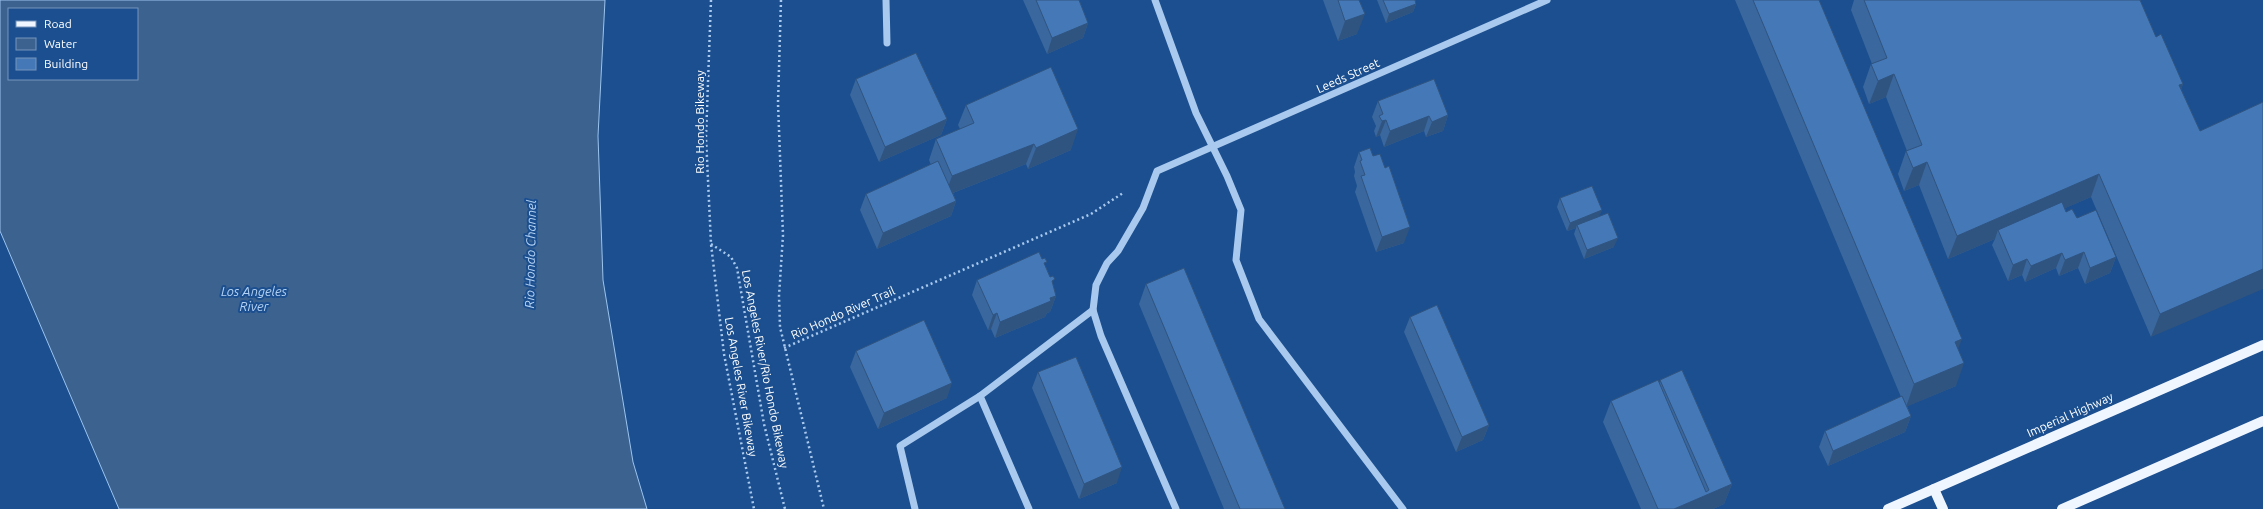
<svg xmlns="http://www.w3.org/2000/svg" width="2263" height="509" font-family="Ubuntu,sans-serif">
  <rect width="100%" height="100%" fill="#1b4f8f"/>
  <!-- water -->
  <path fill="#3c6290" stroke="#9cc4f0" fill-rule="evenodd" d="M0,0H605L598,136L603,280L633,462L647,509H119L0,231ZM9,9H137V79H9Z"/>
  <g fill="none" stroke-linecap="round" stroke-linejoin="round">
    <!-- path -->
    <g stroke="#a9c9ee" stroke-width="2.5" stroke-dasharray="2 3" stroke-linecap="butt">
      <path d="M711,0L706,137L711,244L724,354L754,509"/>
      <path d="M781,0L778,103L783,235L779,296L780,327L824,509"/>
      <path d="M711,244L731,257L737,268L764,424L785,509"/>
      <path d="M784,348L1091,214L1123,193"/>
    </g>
    <!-- minor -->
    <g stroke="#a9c9ee" stroke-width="7">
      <path d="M886,0L887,43"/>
      <path d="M1155,0L1196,113L1227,176L1241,210L1236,260L1259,319L1403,509"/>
      <path d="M980,396L1029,509"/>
      <path d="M915,509L900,446L980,396L1093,310"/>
      <path d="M1176,509L1101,336L1093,310L1096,285L1107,263L1118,251L1143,208L1157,171L1547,0"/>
    </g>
    <!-- major -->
    <g stroke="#f0f6ff" stroke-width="10">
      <path d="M1934,489L1943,509"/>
      <path d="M1888,509L2263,345"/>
      <path d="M2062,509L2263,421"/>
    </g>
  </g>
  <!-- wall -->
  <g fill="#3a679d">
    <path d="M1023,0H1079L1088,23L1083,38L1047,54Z"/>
    <path d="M1323,0H1359L1357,34L1338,41Z"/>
    <path d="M1377,0H1415L1416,4L1413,12L1386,23Z"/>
    <path d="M1735,0H1819L1958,348L1956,386L1907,406L1911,416L1905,432L1828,466L1819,447L1825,431L1901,397Z"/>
    <path d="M1854,0H2140L2156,37L2183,84L2181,89L2200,131L2263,102L2151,337L2091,197L2065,208L2066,212L2077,218L2116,257L2110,273L2085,284L2078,268L2059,276L2056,268L2025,282L2022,275L2008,281L1992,245L1995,239L1948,259L1919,185L1904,191L1898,174L1906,151H1907L1886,97L1869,104L1863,87L1871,64H1872L1851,10Z"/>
    <path d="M856,79L947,119L941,135L879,162L850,95Z"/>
    <path d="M1378,101L1448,115L1443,131L1426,137L1424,131L1384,147L1380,135L1376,137L1374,131L1376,126L1372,117Z"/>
    <path d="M966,105L1071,150L1028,169L1026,164L953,193L956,201L951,216L877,249L860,210L866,194L931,165L929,160L936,139L960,129L958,125Z"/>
    <path d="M1359,152L1373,156L1404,243L1376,252L1355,192L1357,186L1354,176L1355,172L1354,167Z"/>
    <path d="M1560,198L1599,216L1614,247L1584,259L1574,234L1576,228L1567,231L1557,207Z"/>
    <path d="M1046,267L1053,284L1056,296L1050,312L1047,313L1045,317L995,338L991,329L988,330L972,295L977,280Z"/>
    <path d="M1146,284L1285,509H1224L1139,304Z"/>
    <path d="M1410,317L1489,425L1483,440L1456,452L1404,332Z"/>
    <path d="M856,351L947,398L878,429L850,367Z"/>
    <path d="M1038,372L1117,483L1079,499L1032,388Z"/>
    <path d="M1660,380L1732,484L1724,504L1713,509H1641L1603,422L1611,401L1659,384Z"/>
  </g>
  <!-- shaded-wall -->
  <g fill="#305480">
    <path d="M1416,4L1413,12L1386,23L1389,14Z"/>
    <path d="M1365,14L1357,34L1338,41L1345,21Z"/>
    <path d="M1088,23L1083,38L1047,54L1052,38Z"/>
    <path d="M1894,74L1886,97L1869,104L1878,81Z"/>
    <path d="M2183,84L2175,107L2179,85Z"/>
    <path d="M1448,115L1443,131L1426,137L1432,122Z"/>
    <path d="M1429,116L1424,131L1384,147L1390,131Z"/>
    <path d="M947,119L941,135L879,162L885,147Z"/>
    <path d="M1386,120L1380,135L1376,137L1382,121Z"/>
    <path d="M1078,129L1071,150L1028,169L1036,148Z"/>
    <path d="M1034,144L1026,164L945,196L952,176Z"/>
    <path d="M1927,162L1919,185L1904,191L1913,168Z"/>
    <path d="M2099,174L2091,197L2001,236L1998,230L1995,239L1948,259L1957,236Z"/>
    <path d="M956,201L951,216L877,249L883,233Z"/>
    <path d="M1602,210L1598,219L1577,225L1576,228L1567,231L1570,223Z"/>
    <path d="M1410,227L1404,243L1376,252L1382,237Z"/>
    <path d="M1618,238L1614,247L1584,259L1587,250Z"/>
    <path d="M2084,252L2078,268L2059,276L2065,260Z"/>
    <path d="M2062,253L2056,268L2025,282L2031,266Z"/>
    <path d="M2116,257L2110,273L2085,284L2090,268Z"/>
    <path d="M2027,259L2022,275L2008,281L2013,265Z"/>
    <path d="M2263,269V289L2151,337L2160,314Z"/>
    <path d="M1056,296L1050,312L1047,313L1045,317L995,338L1000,322L1050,298Z"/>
    <path d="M997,313L991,329L988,330L993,315Z"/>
    <path d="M1962,339L1953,362L1955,342Z"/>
    <path d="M1964,363L1956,386L1906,407L1914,384Z"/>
    <path d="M952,383L947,398L878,429L884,413Z"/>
    <path d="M1911,416L1905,432L1828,466L1833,451Z"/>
    <path d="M1489,425L1483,440L1456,452L1462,437Z"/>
    <path d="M1122,467L1117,483L1079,499L1084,484Z"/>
    <path d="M1732,484L1724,504L1713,509H1674Z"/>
  </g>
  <!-- building -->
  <g fill="#4478b7" stroke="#305480">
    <path d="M1036,0H1079L1088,23L1052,38Z"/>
    <path d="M1338,0H1359L1365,14L1345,21Z"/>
    <path d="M1383,0H1415L1416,4L1389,14Z"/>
    <path d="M1753,0H1819L1962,339L1955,342L1964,363L1914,384Z"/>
    <path d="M1864,0H2140L2156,37L2161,34L2183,84L2179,85L2200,131L2263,102V269L2160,314L2099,174L1957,236L1927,162L1913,168L1906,151L1922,145L1894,74L1878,81L1871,64L1887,58Z"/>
    <path d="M916,53L947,119L885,147L856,79Z"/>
    <path d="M1051,67L1078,129L1036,148L1034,144L952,176L936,139L974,123L966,105Z"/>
    <path d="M1434,79L1448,115L1432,122L1429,116L1390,131L1386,120L1382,121L1379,116L1383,114L1378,101Z"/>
    <path d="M1370,148L1373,156L1380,154L1385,168L1389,166L1410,227L1382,237L1361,176L1365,175L1360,161L1362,160L1359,152Z"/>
    <path d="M938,161L956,201L883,233L866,194Z"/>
    <path d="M1592,186L1602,210L1570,223L1560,198Z"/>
    <path d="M2062,202L2066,212L2072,209L2077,218L2096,210L2116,257L2090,268L2084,252L2065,260L2062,253L2031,266L2027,259L2013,265L1998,230Z"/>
    <path d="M1608,213L1618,238L1587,250L1577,225Z"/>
    <path d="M1039,252L1042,259L1045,258L1047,262L1044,263L1050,277L1053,276L1055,279L1052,281L1056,296L1050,298L1051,301L1000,322L997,313L993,315L977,280Z"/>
    <path d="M1184,268L1285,509H1240L1146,284Z"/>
    <path d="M1437,305L1489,425L1462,437L1410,317Z"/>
    <path d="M924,320L952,383L884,413L856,351Z"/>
    <path d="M1076,357L1122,467L1084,484L1038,372Z"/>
    <path d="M1682,370L1732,484L1674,509H1658L1611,401L1658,380L1706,492L1709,490L1660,380Z"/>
    <path d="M1902,396L1911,416L1833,451L1825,431Z"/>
  </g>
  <g text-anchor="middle" stroke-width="4" stroke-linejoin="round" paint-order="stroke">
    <!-- street labels -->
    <g font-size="12" fill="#fff" stroke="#1b4f8f">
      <text transform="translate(1348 76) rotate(-24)" y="4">Leeds Street</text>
      <text transform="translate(700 122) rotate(-90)" y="4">Rio Hondo Bikeway</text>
      <text transform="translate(843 313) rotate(-24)" y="4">Rio Hondo River Trail</text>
      <text transform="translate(765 369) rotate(79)" y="4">Los Angeles River/Rio Hondo Bikeway</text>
      <text transform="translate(741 387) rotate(80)" y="4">Los Angeles River Bikeway</text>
      <text transform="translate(2070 415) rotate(-24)" y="4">Imperial Highway</text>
    </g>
    <!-- water labels -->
    <g font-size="13" font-style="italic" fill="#b5d3f5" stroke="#1b4f8f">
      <text transform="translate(530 254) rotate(-89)" y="5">Rio Hondo Channel</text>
      <text x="254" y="296">Los Angeles<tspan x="254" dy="15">River</tspan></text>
    </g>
  </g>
  <!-- legend -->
  <rect x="8" y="8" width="130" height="72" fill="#1b4f8f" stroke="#7695bc"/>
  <rect x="16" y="21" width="20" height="6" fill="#f0f6ff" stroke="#7695bc"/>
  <text x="44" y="28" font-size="12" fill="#ffffff">Road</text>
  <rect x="16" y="38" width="20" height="12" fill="#3c6290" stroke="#7695bc"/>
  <text x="44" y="48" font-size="12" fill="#ffffff">Water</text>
  <rect x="16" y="58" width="20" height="12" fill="#4478b7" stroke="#7695bc"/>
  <text x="44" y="68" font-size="12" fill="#ffffff">Building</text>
</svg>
